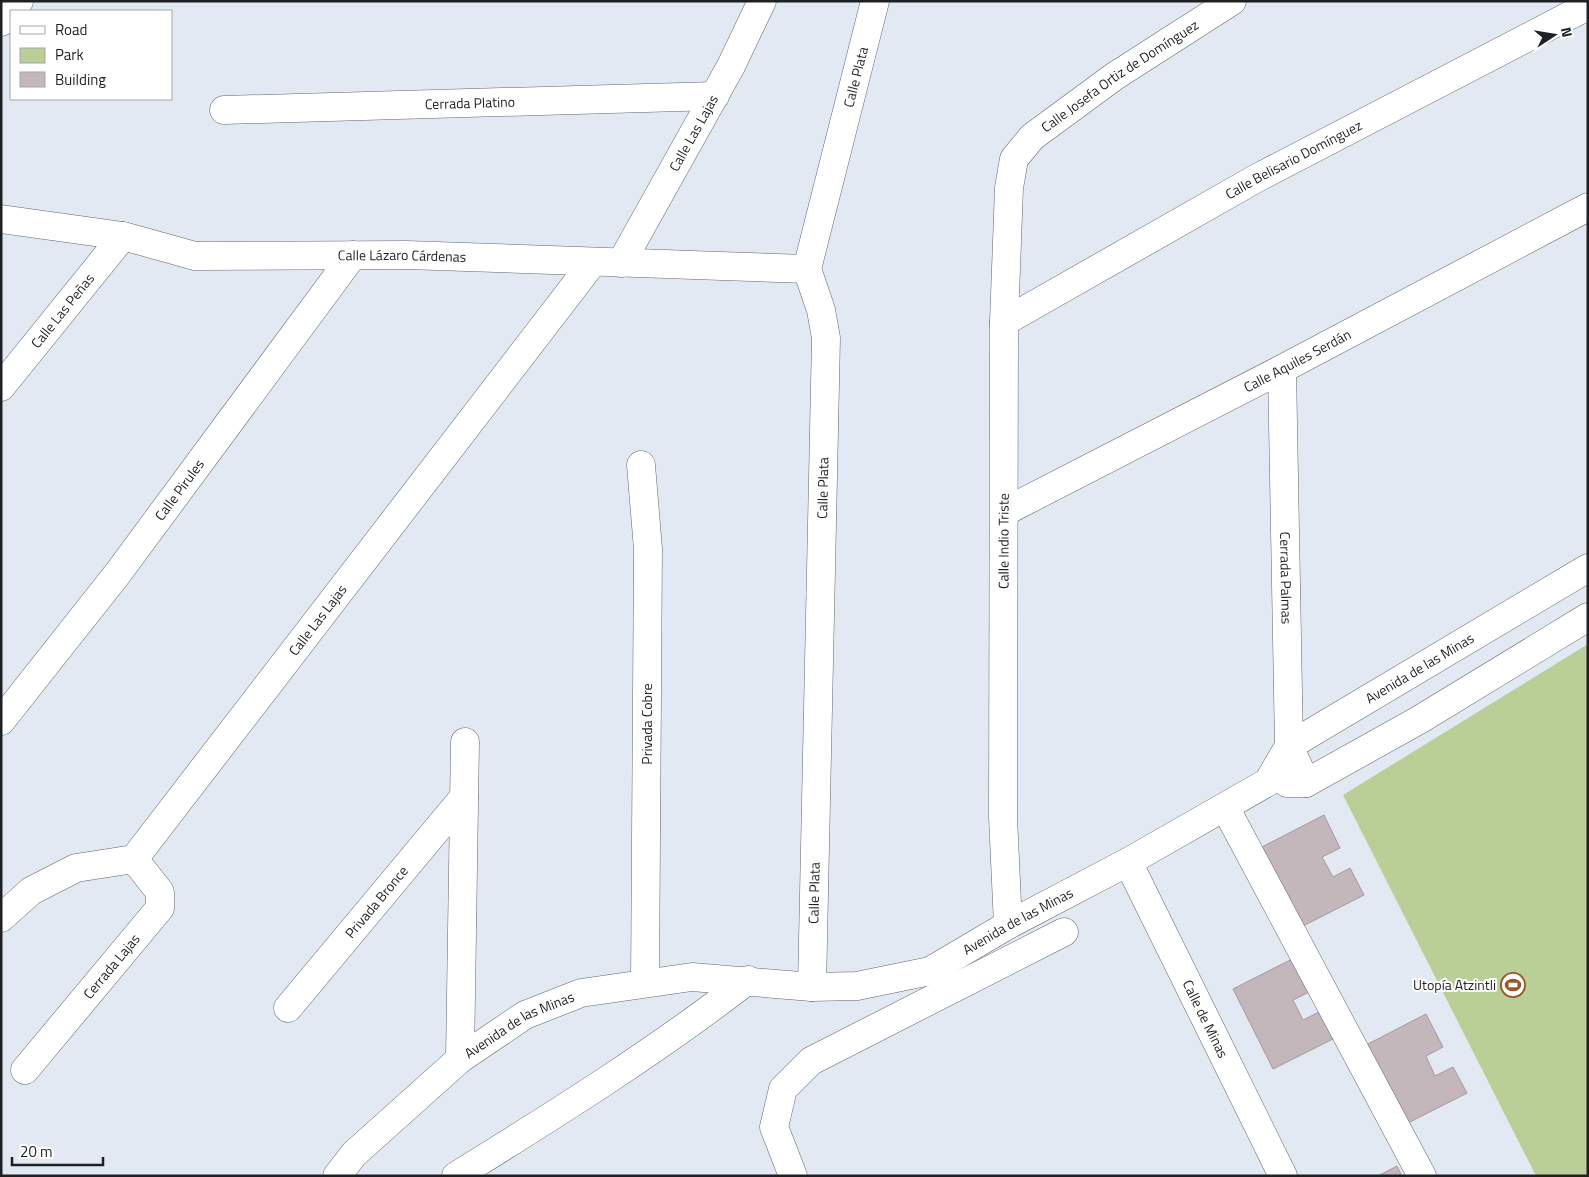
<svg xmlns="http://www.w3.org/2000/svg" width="1589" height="1177" font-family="'Titillium Web',sans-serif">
  <rect width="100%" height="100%" fill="#e2e9f3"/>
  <!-- green -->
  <path fill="#bacf95" d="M1588,644V1176H1536L1343,795Z"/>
  <!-- building -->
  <g fill="#c4b7bc" stroke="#a6999e">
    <path d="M1324,815L1340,848L1322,857L1333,877L1350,868L1364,895L1303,926L1262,847Z"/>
    <path d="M1294,958L1311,991L1293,1000L1303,1020L1321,1011L1335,1038L1273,1069L1233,989Z"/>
    <path d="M1426,1014L1443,1047L1426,1056L1435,1076L1453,1067L1467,1093L1406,1124L1366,1045Z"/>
    <path d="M1397,1166L1402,1176H1378Z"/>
  </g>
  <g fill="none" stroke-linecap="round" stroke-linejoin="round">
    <defs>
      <g id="minor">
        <path d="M1,22L19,1"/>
        <path id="s1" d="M224,110L715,96"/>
        <path id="s2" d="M1,219L123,236L195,256L407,255L807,269"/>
        <path id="s3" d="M621,263L731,66L762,1"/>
        <path id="s4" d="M1004,322L1257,178L1588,6"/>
        <path id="s5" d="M1282,369L1289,746L1306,783"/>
        <path id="s6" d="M1,387L123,236"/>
        <path d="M641,465L648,549L645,983"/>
        <path id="s7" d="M1004,512L1282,369L1588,207"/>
        <path id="s8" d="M1,721L118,573L353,255"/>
        <path d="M1287,783H1306L1419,720L1588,617"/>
        <path d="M1225,807L1422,1176"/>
        <path id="s9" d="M1128,862L1283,1176"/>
        <path id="s10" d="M1,918L31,891L76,868L134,859L593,262"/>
        <path id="s11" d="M1008,925L1003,817L1004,322L1009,188L1014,159L1032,137L1115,76L1232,1"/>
        <path id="s12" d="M812,987L826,338L821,310L807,269L875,1"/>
        <path id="s13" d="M288,1008L464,797"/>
        <path d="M460,1059L465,742"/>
        <path id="s14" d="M25,1070L160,908V892L134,859"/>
        <path id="s15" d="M337,1176L354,1154L460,1059L525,1015L581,993L692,977L812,987L857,986L930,971L1008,925L1128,862L1268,782L1289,746L1588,568"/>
        <path d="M456,1176C556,1114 655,1052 748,980"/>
        <path d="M793,1176L774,1127L783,1089L811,1061L1064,932"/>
      </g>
    </defs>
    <!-- minor casing -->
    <use href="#minor" stroke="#60666f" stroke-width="29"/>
    <!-- minor -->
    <use href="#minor" stroke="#fff" stroke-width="28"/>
  </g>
  <!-- icons -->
  <defs>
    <symbol id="stadium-ring" viewBox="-11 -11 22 22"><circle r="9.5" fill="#fff" stroke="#9b5728" stroke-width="1.5"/><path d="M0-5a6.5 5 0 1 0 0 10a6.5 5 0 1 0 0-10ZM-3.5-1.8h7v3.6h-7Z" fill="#9b5728"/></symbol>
  </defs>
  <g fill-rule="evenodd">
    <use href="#stadium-ring" x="1499" y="971" width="28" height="28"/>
  </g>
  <g text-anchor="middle" stroke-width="4" stroke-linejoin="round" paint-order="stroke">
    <!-- street labels -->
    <g font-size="14" fill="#1e2024" stroke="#fff">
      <text dy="5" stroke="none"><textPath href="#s12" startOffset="919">Calle Plata</textPath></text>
      <text dy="5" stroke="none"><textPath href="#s11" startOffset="902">Calle Josefa Ortiz de Domínguez</textPath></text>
      <text dy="5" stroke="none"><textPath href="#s1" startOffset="246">Cerrada Platino</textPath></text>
      <text dy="5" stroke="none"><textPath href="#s3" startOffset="149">Calle Las Lajas</textPath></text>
      <text dy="5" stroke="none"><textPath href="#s4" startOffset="332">Calle Belisario Domínguez</textPath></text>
      <text dy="5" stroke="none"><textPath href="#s2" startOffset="405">Calle Lázaro Cárdenas</textPath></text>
      <text dy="5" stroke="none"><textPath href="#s6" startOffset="98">Calle Las Peñas</textPath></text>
      <text dy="5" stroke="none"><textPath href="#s7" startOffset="330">Calle Aquiles Serdán</textPath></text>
      <text dy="5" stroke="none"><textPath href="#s12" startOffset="499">Calle Plata</textPath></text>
      <text dy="5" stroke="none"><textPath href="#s8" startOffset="292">Calle Pirules</textPath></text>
      <text dy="5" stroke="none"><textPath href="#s11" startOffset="384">Calle Indio Triste</textPath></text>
      <text dy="5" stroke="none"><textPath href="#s5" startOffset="209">Cerrada Palmas</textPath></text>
      <text dy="5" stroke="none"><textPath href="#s10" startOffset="451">Calle Las Lajas</textPath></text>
      <text dy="5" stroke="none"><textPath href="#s15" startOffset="1242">Avenida de las Minas</textPath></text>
      <text transform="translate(647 724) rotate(-90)" y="5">Privada Cobre</text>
      <text dy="5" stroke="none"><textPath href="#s12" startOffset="94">Calle Plata</textPath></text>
      <text dy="5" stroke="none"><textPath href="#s13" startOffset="138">Privada Bronce</textPath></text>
      <text dy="5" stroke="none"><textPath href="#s15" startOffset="762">Avenida de las Minas</textPath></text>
      <text dy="5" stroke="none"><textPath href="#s14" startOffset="135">Cerrada Lajas</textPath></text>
      <text dy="5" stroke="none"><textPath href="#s9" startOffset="175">Calle de Minas</textPath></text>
      <text dy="5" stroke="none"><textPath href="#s15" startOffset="239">Avenida de las Minas</textPath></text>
    </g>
    <!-- poi labels -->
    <g font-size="14" fill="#1e2024" stroke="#fff" text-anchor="end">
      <text x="1496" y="990">Utopía Atzintli</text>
    </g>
  </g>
  <!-- border -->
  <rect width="1589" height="1177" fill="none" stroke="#1e2024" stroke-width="5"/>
  <!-- legend -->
  <rect x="10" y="10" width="162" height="90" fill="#ffffff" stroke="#a5a6a7"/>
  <rect x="20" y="26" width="25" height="8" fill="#ffffff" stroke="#a5a6a7"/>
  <text x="55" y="35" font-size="15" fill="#1e2024">Road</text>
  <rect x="20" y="48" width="25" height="15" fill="#bacf95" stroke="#a5a6a7"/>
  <text x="55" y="60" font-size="15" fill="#1e2024">Park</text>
  <rect x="20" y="72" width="25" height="15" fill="#c4b7bc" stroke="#a5a6a7"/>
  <text x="55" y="85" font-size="15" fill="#1e2024">Building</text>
  <!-- north arrow -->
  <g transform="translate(1554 35) rotate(78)" stroke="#ffffff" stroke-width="4" paint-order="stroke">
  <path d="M0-4L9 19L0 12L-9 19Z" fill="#1e2024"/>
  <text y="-8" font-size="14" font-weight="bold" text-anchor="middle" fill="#1e2024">N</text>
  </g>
  <!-- scale -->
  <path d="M12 1157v8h91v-8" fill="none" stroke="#1e2024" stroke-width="2.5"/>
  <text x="20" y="1157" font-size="15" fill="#1e2024" stroke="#ffffff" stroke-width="4" paint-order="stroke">20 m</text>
</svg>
